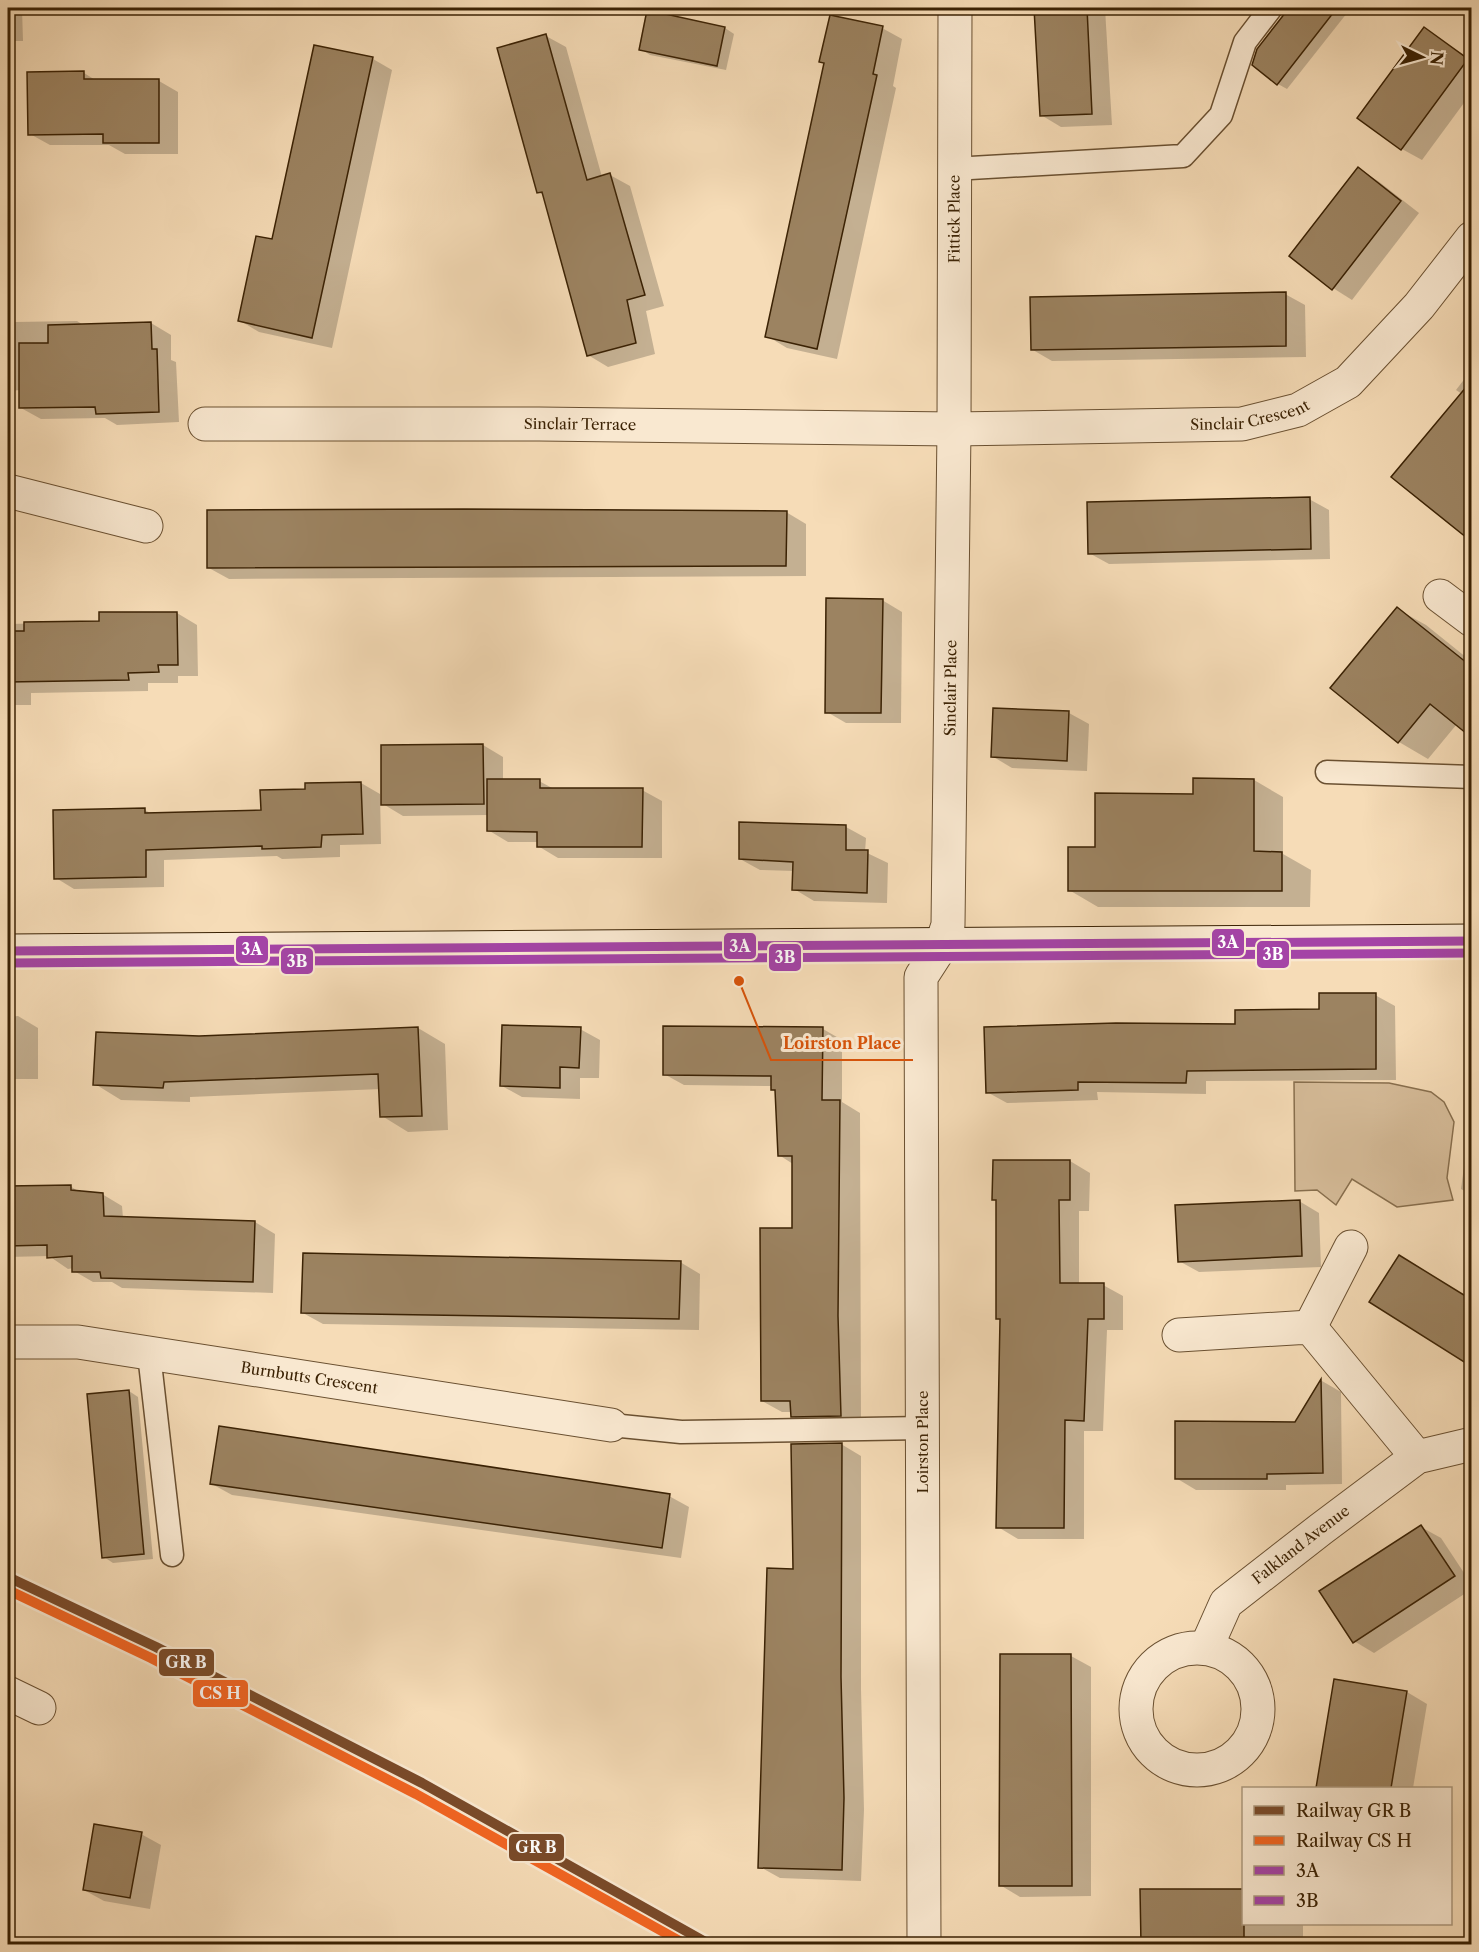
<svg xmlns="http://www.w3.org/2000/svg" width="1479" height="1952" font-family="'Libre Caslon Text',serif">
  <rect width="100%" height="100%" fill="#f6dcb7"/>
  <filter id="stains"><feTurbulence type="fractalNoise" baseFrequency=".00333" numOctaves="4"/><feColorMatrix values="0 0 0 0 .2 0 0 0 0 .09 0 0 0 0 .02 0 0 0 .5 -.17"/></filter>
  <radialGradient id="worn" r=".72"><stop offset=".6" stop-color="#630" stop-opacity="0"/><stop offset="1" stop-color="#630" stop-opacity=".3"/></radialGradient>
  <!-- green -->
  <path fill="#d6bc99" stroke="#886f4e" stroke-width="1.5" d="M1294,1082L1389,1083L1431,1092L1444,1102L1454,1122L1447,1178L1453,1200L1397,1207L1352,1179L1336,1205L1317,1190L1295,1191Z"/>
  <!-- shadow -->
  <g fill="#0003">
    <path d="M8,8H22L23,41H8Z"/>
    <path d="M1037,8H1105L1112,125L1061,127L1041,115Z"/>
    <path d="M1291,8H1351L1287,89L1278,84L1258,50Z"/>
    <path d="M725,28L734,34L726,70L650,55L641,49Z"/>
    <path d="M882,28L902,39L893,86L896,88L837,359L787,348L767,336Z"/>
    <path d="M1424,29L1472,60V92L1422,160L1402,149Z"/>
    <path d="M546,36L566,47L602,177L610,175L630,186L664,306L646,311L655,354L608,367L588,355L545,196L538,192Z"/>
    <path d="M373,59L392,70L332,348L259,332L239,320L273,241Z"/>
    <path d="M84,73L97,81H159L178,92V154H125L109,145H50L30,134Z"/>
    <path d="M1359,169L1378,181L1419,213L1352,300L1333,288Z"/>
    <path d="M1285,294L1305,305L1306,357L1052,361L1033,350Z"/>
    <path d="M8,318L14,322L77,321L85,326L151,323L171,335V360L176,362L179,422L117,425L105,418L41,419L21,408V390L8,391Z"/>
    <path d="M1472,369V540L1462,394L1456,390Z"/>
    <path d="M1309,499L1329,510L1330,559L1109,564L1089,553Z"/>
    <path d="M786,512L806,524V576L229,579L209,568Z"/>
    <path d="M882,600L902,612L901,723H846L827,712Z"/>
    <path d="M1397,609L1426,625L1472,662V736L1457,724L1428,759L1399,742L1332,688Z"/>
    <path d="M177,613L197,625L198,676H178V683H148V691L31,693V705H12L13,730H8V624L100,622Z"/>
    <path d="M1069,713L1089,724L1087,771L1012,768L992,756Z"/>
    <path d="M483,745L503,757V780L539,781L554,789L642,790L662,801V858H558L538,846V842H508L488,830L489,815L403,816L383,804Z"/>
    <path d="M1254,780L1283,797V854L1311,870L1310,907H1098L1069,890L1096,848L1195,795Z"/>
    <path d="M361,783L380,794L381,844L340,845V857L282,859L277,856L164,860V887L74,889L56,878L145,810L152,814L262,812L307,791Z"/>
    <path d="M846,827L866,838L865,852L888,863L887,903L814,901L794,889V871L760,870L740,859Z"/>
    <path d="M1469,835H1472V872L1469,871Z"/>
    <path d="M1375,995L1395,1006L1396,1080L1206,1081V1094L1097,1092L1098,1100L1007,1103L987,1092L1236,1026L1320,1011Z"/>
    <path d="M18,1016L38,1028V1079H8V1017Z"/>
    <path d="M418,1028L445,1044L448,1130L408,1132L382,1116L381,1089L190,1097V1102L121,1100L95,1084L199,1037Z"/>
    <path d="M580,1029L600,1040L599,1078H580V1099L522,1097L502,1086Z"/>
    <path d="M823,1029L842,1040V1102L860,1113L861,1426L812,1427L792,1416V1412H782L762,1401L794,1230L793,1164L779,1155L777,1092L772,1086L684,1085L664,1074Z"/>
    <path d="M1469,1129L1472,1130V1195L1461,1189Z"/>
    <path d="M1070,1161L1090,1173L1089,1211H1079V1285H1103L1123,1296V1330H1107L1103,1431H1084V1539H1018L998,1527L1002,1320L998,1318V1201L994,1199Z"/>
    <path d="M70,1186L81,1193L102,1194L122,1206L123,1218L255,1222L275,1234L273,1293L122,1288L112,1282H93L74,1271V1268L68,1269L49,1256L8,1257V1187Z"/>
    <path d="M1299,1201L1319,1213L1321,1267L1199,1272L1179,1261Z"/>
    <path d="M680,1262L700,1274L699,1330L323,1324L303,1313Z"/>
    <path d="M1322,1381L1341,1392L1342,1484L1286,1485V1490H1196L1176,1478L1296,1423Z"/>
    <path d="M129,1391L138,1397L153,1559L113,1563L104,1557Z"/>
    <path d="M841,1444L861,1456V1689L864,1810L861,1881L780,1878L760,1867L794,1570Z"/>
    <path d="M8,1465L11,1467L8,1476Z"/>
    <path d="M212,1484L669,1496L689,1507L681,1558L232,1495Z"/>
    <path d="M1421,1527L1441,1538L1472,1585V1589L1374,1653L1354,1641Z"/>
    <path d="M1002,1655L1071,1656L1091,1667V1896L1020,1897L1000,1885Z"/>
    <path d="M1335,1681L1407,1692L1427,1704L1413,1788H1318Z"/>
    <path d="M141,1834L161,1845L150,1909L104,1901L84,1890Z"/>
    <path d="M1142,1890L1244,1924H1303V1944H1142Z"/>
  </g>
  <!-- building -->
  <g fill="#9c8361" stroke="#3b2204" stroke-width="1.5">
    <path d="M1034,8H1087L1092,114L1040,116Z"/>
    <path d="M1289,8H1337L1277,85L1252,65L1257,49Z"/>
    <path d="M647,10L725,27L717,66L639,50Z"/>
    <path d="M830,15L883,26L873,74L877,75L817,349L765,337L824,63L819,62Z"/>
    <path d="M1424,27L1468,59L1401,150L1357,118Z"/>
    <path d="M546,34L587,180L610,173L645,295L627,300L636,343L587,356L542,192L537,193L497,48Z"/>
    <path d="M314,45L373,57L312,338L238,321L256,236L272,239Z"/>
    <path d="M84,71V79H159V143H103V134L28,135L27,72Z"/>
    <path d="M1358,167L1401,201L1332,290L1289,256Z"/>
    <path d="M1286,292V346L1031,350L1030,297Z"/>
    <path d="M151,322L152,349H157L159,412L96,414L95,407L19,408V343H48V325Z"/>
    <path d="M1472,380V542L1391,477Z"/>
    <path d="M1310,497L1311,549L1088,554L1087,502Z"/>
    <path d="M464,509L787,511L786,566L207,568V510Z"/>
    <path d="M826,598L883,599L881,713H825Z"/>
    <path d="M1397,607L1472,667V738L1430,704L1398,743L1330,688Z"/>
    <path d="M99,612H177L178,665H158L159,672L128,673L129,680L8,682V631H24V622L99,621Z"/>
    <path d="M993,708L1069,711L1067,761L991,757Z"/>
    <path d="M483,744L484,804L381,805V745Z"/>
    <path d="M1193,778L1254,779V851L1282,852V891H1068V847H1095V793L1193,794Z"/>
    <path d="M487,779H540V788H643L642,847H537V832L487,831Z"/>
    <path d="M361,782L363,834L322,835L321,847L262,849V846L146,850V877L54,879L53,810L145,808V813L261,810L260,790L305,789V783Z"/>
    <path d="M739,822L846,825V850H868L867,893L792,890L793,862L739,859Z"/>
    <path d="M1319,993H1376V1069L1187,1071L1186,1083L1078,1082V1090L986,1093L984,1027L1116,1023L1235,1024V1010L1319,1009Z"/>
    <path d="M502,1025L581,1027L579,1068L560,1067V1088L500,1086Z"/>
    <path d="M663,1026L823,1027L822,1100H840L838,1316L841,1416L791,1417L790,1401H761L760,1228H792V1156H778L775,1090H771V1076L663,1075Z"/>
    <path d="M418,1027L422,1116L380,1117L378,1074L164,1082L163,1088L93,1085L96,1032L199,1036Z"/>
    <path d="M993,1160H1070V1200H1059L1060,1283H1104V1319H1088L1084,1421L1065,1420L1064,1528H996L1000,1319H996V1200H992Z"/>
    <path d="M71,1185V1190L103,1193L104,1216L255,1221L253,1282L101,1278L100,1272H72V1256L47,1258V1245L8,1246V1186Z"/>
    <path d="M1300,1200L1302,1256L1178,1262L1175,1205Z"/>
    <path d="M303,1253L681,1261L679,1319L301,1313Z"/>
    <path d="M1399,1255L1472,1300V1367L1369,1302Z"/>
    <path d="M1321,1379L1323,1473L1267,1474V1479H1175V1421L1295,1422Z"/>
    <path d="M129,1390L144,1554L102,1558L87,1394Z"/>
    <path d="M219,1426L670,1494L662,1548L210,1484Z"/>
    <path d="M842,1443L841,1677L844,1798L842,1870L758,1868L767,1568L793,1569L791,1444Z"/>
    <path d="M1421,1525L1455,1576L1353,1643L1319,1591Z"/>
    <path d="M1000,1654H1071L1072,1886H999Z"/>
    <path d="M1334,1679L1407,1691L1391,1788H1316Z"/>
    <path d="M94,1824L142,1832L130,1898L83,1890Z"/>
    <path d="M1140,1889H1244V1944H1141Z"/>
  </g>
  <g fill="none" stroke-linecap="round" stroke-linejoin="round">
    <defs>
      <g id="lane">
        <path d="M953,169L1183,156L1221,115L1245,42L1271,8"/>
        <path d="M1327,772L1472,777"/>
        <path d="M149,1354L172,1555"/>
        <path d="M611,1425L681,1432L923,1428"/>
      </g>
      <g id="street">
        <path id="s1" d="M205,424H539L954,429L1242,424L1298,410L1348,382L1419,306L1472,238"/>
        <path d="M8,491L146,526"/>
        <path d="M1440,596L1472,620"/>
        <path d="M1310,1327L1351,1247"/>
        <path d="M1179,1335L1310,1327L1417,1457"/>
        <path id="s2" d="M8,1342H78L611,1425"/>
        <path id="s3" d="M1206,1648L1226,1603L1321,1529L1417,1457L1472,1444"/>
        <circle cx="1197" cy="1709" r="61"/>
        <path d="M8,1693L39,1708"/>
        <path id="s4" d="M924,1944L921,977L941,946L948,925L954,429L955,8"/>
      </g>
      <path id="secondary" d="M8,951L1472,941"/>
    </defs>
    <!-- lane casing -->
    <use href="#lane" stroke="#6a5031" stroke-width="25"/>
    <!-- street casing -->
    <use href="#street" stroke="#6a5031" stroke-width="35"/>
    <!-- secondary casing -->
    <use href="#secondary" stroke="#3b2204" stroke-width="35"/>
    <!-- lane -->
    <use href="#lane" stroke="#f9e8d0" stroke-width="22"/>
    <!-- street -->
    <use href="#street" stroke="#f9e8d0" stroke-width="33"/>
    <!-- secondary -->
    <use href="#secondary" stroke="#f9e8d0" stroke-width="33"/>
    <defs>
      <path id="bus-1" d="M8,951L1472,941"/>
      <path id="bus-2" d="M8,963L1472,953"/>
    </defs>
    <!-- bus-1 casing -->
    <use href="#bus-1" stroke="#f9e8d0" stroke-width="14"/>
    <!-- bus-2 casing -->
    <use href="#bus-2" stroke="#f9e8d0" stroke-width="14"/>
    <!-- bus-1 -->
    <use href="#bus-1" stroke="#a444a6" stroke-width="9"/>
    <!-- bus-2 -->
    <use href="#bus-2" stroke="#a444a6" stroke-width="9"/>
    <defs>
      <path id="rail-1" d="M8,1577L156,1647L422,1783L709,1944"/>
      <path id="rail-2" d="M8,1590L151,1658L416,1794L685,1944"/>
    </defs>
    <!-- rail-1 casing -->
    <use href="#rail-1" stroke="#f9e8d0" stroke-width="15"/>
    <!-- rail-2 casing -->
    <use href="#rail-2" stroke="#f9e8d0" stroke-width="15"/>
    <!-- rail-1 -->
    <use href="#rail-1" stroke="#7a4b2a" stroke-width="10"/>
    <!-- rail-2 -->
    <use href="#rail-2" stroke="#f26522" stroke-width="10"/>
  </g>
  <g text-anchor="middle" stroke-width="6" stroke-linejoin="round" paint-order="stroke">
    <!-- street labels -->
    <g font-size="15" fill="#3b2204" stroke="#f9e8d0">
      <text dy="5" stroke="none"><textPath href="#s4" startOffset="1732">Fittick Place</textPath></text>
      <text dy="5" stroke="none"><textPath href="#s1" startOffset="1046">Sinclair Crescent</textPath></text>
      <text dy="5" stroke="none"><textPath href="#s1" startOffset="375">Sinclair Terrace</textPath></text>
      <text dy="5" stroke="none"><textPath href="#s4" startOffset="1263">Sinclair Place</textPath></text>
      <text dy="5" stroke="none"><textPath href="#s2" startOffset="304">Burnbutts Crescent</textPath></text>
      <text transform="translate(923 1442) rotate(-90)" y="5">Loirston Place</text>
      <text dy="5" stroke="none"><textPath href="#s3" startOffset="144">Falkland Avenue</textPath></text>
    </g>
  </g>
  <!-- callouts -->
  <path fill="none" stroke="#d7540b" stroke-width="2" d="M739 981L771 1060H913"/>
  <circle fill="#d7540b" stroke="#f9e8d0" stroke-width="2" cx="739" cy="981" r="6"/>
  <g font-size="16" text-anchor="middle" font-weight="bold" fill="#d7540b" stroke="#f9e8d0" stroke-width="6" stroke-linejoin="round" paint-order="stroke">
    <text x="842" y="1049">Loirston Place</text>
  </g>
  <g stroke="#f9e8d0" stroke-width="2">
    <rect x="1211" y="928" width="34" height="29" rx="6" fill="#a444a6"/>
    <rect x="723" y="932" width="34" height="28" rx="6" fill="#a444a6"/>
    <rect x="235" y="935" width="34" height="29" rx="6" fill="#a444a6"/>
    <rect x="1256" y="940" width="34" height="29" rx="6" fill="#a444a6"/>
    <rect x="768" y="943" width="34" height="29" rx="6" fill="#a444a6"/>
    <rect x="280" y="947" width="34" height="28" rx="6" fill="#a444a6"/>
    <rect x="158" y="1648" width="57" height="29" rx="6" fill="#7a4b2a"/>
    <rect x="192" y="1679" width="57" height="29" rx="6" fill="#f26522"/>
    <rect x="508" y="1833" width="57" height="29" rx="6" fill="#7a4b2a"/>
  </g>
  <g font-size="16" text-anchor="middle" font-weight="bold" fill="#fff">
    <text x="1228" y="948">3A</text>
    <text x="740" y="952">3A</text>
    <text x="252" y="955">3A</text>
    <text x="1273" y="960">3B</text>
    <text x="785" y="963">3B</text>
    <text x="297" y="967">3B</text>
    <text x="186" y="1668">GR B</text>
    <text x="220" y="1699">CS H</text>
    <text x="536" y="1853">GR B</text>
  </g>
  <!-- margin -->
  <rect width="1479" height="1952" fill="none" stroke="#f6dcb7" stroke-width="30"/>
  <rect x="9" y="9" width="1461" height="1934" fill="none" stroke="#3b2204" stroke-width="3"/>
  <rect x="15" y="15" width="1449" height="1922" fill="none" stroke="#3b2204" stroke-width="1.5"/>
  <!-- legend -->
  <rect x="1242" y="1787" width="210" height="138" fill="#f9e8d0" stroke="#ad997e" stroke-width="1.5"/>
  <rect x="1254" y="1806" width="30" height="9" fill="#7a4b2a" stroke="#ad997e" stroke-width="1.5"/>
  <text x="1296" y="1817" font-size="18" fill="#3b2204">Railway GR B</text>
  <rect x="1254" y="1836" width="30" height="9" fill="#f26522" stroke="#ad997e" stroke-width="1.5"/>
  <text x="1296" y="1847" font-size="18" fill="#3b2204">Railway CS H</text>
  <rect x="1254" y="1866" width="30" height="9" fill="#a444a6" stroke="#ad997e" stroke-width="1.5"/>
  <text x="1296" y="1877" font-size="18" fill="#3b2204">3A</text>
  <rect x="1254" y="1896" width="30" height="9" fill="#a444a6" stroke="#ad997e" stroke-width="1.5"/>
  <text x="1296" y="1907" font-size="18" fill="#3b2204">3B</text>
  <!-- north arrow -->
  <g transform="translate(1422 57) rotate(95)" stroke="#f9e8d0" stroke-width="4.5" paint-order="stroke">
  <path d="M0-4.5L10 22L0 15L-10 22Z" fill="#3b2204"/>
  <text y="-9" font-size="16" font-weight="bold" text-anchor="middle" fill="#3b2204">N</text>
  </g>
  <rect width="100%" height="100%" filter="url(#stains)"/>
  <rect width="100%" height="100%" fill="url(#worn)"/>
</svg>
